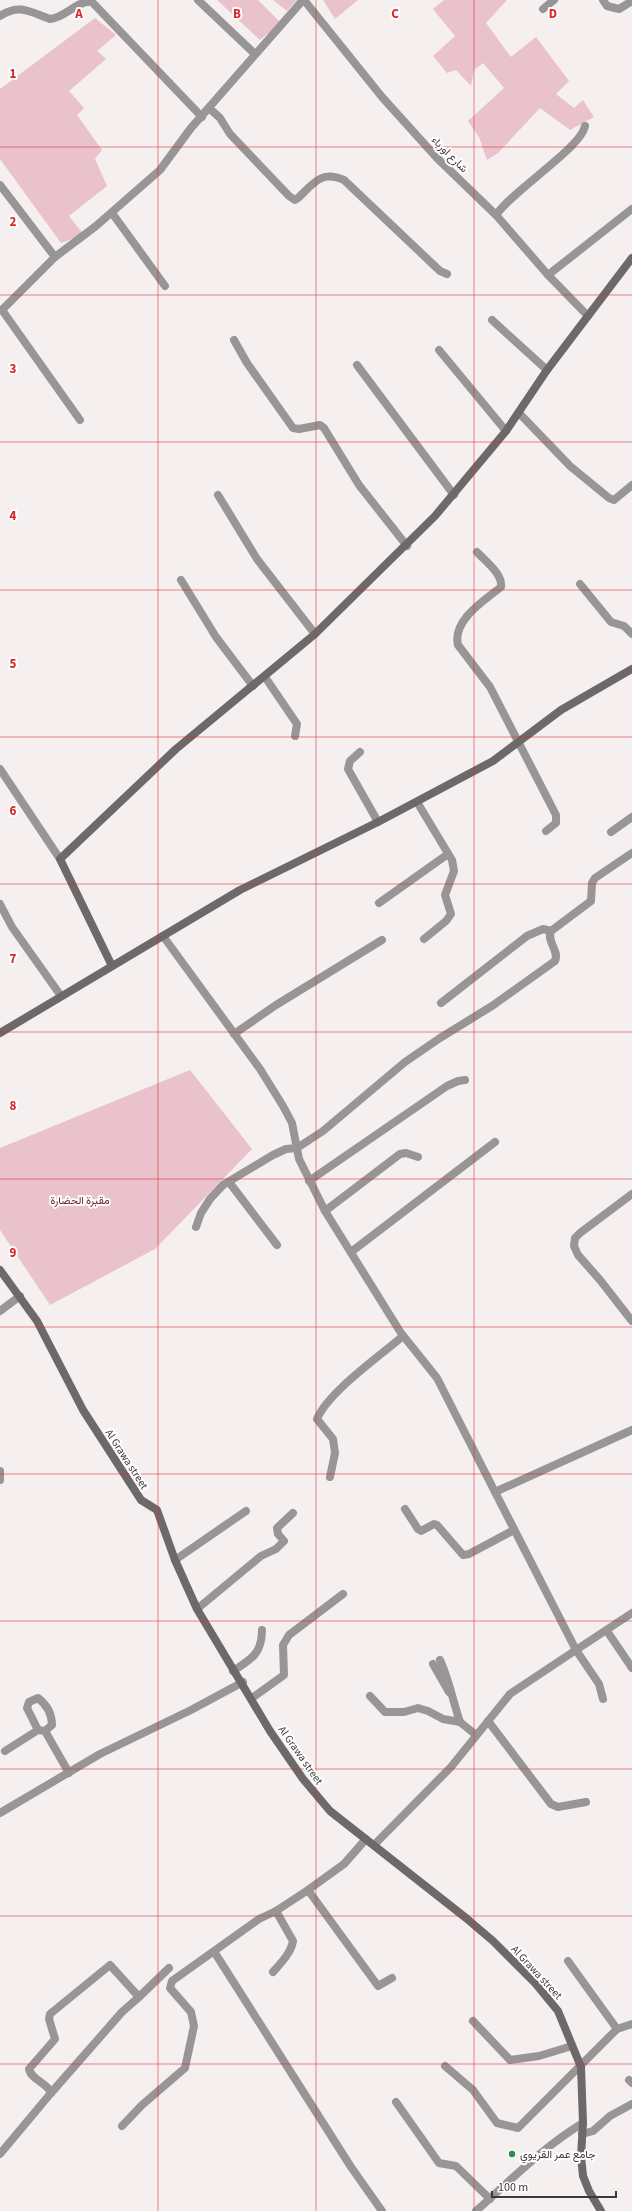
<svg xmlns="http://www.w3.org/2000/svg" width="632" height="2211" font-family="'Source Sans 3',Vazirmatn,sans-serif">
  <rect width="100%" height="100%" fill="#f5eff0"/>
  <!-- green -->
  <g fill="#e9c2cc">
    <path d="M217,0H258L281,23L260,40Z"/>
    <path d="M273,0H297L287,11Z"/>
    <path d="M323,0H358L335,19Z"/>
    <path d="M444,0H507L486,23L511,57L536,37L569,81L556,94L574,108L583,100L594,117L570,130L540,108L498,153L487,160L479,137L468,121L504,88L483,63L474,70L471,86L456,70L447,73L433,56L455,36L433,9Z"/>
    <path d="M95,18L116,35L97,51L106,59L69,91L84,108L77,115L102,150L95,159L107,186L69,216L84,235L61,243L0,159V89Z"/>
    <path d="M190,1070L252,1149L155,1249L50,1305L0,1230V1148Z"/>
  </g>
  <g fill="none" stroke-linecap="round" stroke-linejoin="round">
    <!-- street -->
    <g stroke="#979595" stroke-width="8">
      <path d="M198,0L255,54"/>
      <path d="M304,0L382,97L437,158L496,215L548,275L588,316"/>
      <path d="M603,0L607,6L619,9L632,1"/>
      <path d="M543,9L554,0"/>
      <path d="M0,16C20,3 30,12 50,19C65,18 77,0 92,2L202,117"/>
      <path d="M209,108L220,118L230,134L289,196L295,200L298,198C314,183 321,170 344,180L440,271L447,274"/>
      <path d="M0,185L55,257L96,226L160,170L191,128L303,0"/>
      <path d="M112,213L165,286"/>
      <path d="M496,215C512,191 581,148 585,126"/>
      <path d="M55,257L2,310L80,420"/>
      <path d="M548,275L632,209"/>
      <path d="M492,320L547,370"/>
      <path d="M234,340L247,363L293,428L299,429L320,425L324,428L359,485L407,546"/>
      <path d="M439,350L506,431"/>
      <path d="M357,365L454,495"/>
      <path d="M519,413L570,466L609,498L614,500L632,485"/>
      <path d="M218,495L257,559L315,634"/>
      <path d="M477,552C485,561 503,574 501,587C485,600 452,620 458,645L490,687L556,815V823L546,831"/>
      <path d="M181,580L216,637L253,686"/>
      <path d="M580,584L611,622L624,626L632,634"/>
      <path d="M265,677L297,724L295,736"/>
      <path d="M360,752L350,761L348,769L378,822"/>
      <path d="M0,769L60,859"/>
      <path d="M417,802L452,860L454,871L445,895L451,914L446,921L424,939"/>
      <path d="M611,832L632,817"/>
      <path d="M379,903L448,854"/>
      <path d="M0,904L12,927L61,996"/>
      <path d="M163,936L260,1069L283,1106L292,1123L299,1159L325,1211L401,1333L437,1378L495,1492L632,1430"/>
      <path d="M441,1003L527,936L543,929L551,931"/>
      <path d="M234,1034L276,1005L382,940"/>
      <path d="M309,1181L447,1086L458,1081L465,1080"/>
      <path d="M229,1182L277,1245"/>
      <path d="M632,1194L580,1233L575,1238L574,1246L578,1255L600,1280L632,1321"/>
      <path d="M325,1211L400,1154L406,1153L418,1157"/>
      <path d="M196,1227L201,1213L210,1199L223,1185L273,1155L286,1149L297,1148L323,1131L405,1062L440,1038L492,1006L555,961C560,951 546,942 551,931L591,901L592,883L595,878L632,853"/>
      <path d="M351,1252L495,1142"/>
      <path d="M0,1311L20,1296"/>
      <path d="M0,1471V1480"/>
      <path d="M330,1477L335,1453L333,1439L317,1419C328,1392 380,1356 403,1336"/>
      <path d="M495,1492L576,1650L632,1613"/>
      <path d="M405,1509L418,1529L421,1531L434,1524L437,1525L463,1555L469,1554L514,1530"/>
      <path d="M175,1560L246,1511"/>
      <path d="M197,1609L261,1556L276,1549L284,1541L278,1534L277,1528L293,1513"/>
      <path d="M607,1631L632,1668"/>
      <path d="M440,1660C449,1680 453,1701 460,1722"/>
      <path d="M433,1664L449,1692"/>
      <path d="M233,1671C252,1659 262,1653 262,1630"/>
      <path d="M370,1696L385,1712H404L418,1708L428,1711L443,1719L460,1722L476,1735"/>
      <path d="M252,1698L284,1675L283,1645L289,1635L343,1594"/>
      <path d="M488,1721L551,1804L558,1807L586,1802"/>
      <path d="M38,1730L27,1708L29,1702L38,1698C47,1705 52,1713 52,1725L45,1731"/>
      <path d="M5,1751L38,1730L45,1731L69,1773"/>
      <path d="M0,1813L100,1754L191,1710L243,1682"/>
      <path d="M374,1845L451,1767L510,1694L576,1650L599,1684L603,1699"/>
      <path d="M308,1890L378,1986L392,1978"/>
      <path d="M215,1953L351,2167L382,2211"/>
      <path d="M568,1961L617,2029"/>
      <path d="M273,1972C281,1963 291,1953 293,1941L276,1911"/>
      <path d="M473,2021L510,2060L539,2056L572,2046"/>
      <path d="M445,2066L473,2090L497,2123L518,2128L617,2029L632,2024"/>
      <path d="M629,2080L632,2083"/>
      <path d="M51,2093L122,2012L139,1997"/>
      <path d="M396,2102L439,2163L456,2166L490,2199"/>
      <path d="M122,2126L142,2105L185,2068L194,2026L191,2012L170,1988L172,1981L259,1919L276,1911L308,1890L344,1864L366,1839"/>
      <path d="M582,2134L593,2131L610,2116L632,2104"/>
      <path d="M0,2154L51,2093C48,2083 31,2080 29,2069L55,2039L49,2019L50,2014L110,1965L139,1997L169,1968"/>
      <path d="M476,2211C511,2180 543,2147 583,2123"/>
    </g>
    <!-- secondary -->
    <g stroke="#6d696a" stroke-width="8">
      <path d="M112,966L60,859L176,749L315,634L435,516L506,431L547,370L632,258"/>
      <path d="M0,1033L240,890L378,822L493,761L561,710L632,669"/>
      <path d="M0,1270L37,1321L83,1410L141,1500L157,1510L175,1560L197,1609L270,1731L303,1779L330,1811L466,1918L493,1941L535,1983L558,2011L581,2067L583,2123L581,2156L583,2176L589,2191L601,2211"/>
    </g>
  </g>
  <!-- grid -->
  <path fill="none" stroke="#d62828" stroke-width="1" stroke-opacity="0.55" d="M158,0V2211M316,0V2211M474,0V2211M0,147H632M0,295H632M0,442H632M0,590H632M0,737H632M0,884H632M0,1032H632M0,1179H632M0,1327H632M0,1474H632M0,1621H632M0,1769H632M0,1916H632M0,2064H632"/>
  <!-- markers -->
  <circle fill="#21924b" stroke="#fffdfe" stroke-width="1.5" cx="512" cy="2154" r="4"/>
  <g text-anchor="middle" stroke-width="4" stroke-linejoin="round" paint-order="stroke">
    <!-- street labels -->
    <g font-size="11" fill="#3b3939" stroke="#fffdfe">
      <text transform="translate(450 154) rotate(45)" y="4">شارع اورباء</text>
      <text transform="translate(127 1459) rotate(57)" y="4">Al Grawa street</text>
      <text transform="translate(301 1755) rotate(55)" y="4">Al Grawa street</text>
      <text transform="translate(537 1972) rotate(47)" y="4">Al Grawa street</text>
    </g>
    <!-- park labels -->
    <g font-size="11" fill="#6c2840" stroke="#fffdfe">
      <text x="80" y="1204">مقبرة الحضارة</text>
    </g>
    <!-- poi labels -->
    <g font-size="11" fill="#3b3939" stroke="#fffdfe" text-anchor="start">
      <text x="520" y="2158">جامع عمر القريوي</text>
    </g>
  </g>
  <g font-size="13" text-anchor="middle" font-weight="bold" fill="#d62828" stroke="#fffdfe" stroke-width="4" stroke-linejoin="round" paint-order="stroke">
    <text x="79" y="18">A</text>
    <text x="237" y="18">B</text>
    <text x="395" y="18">C</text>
    <text x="553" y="18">D</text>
    <text x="13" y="78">1</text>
    <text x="13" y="226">2</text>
    <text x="13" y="373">3</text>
    <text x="13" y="520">4</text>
    <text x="13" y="668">5</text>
    <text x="13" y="815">6</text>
    <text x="13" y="963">7</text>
    <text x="13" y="1110">8</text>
    <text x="13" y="1257">9</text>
  </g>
  <!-- scale -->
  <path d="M492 2191v6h124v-6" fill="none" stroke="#3b3939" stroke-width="2"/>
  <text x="498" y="2191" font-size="12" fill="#3b3939" stroke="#fffdfe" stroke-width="3" paint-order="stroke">100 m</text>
</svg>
